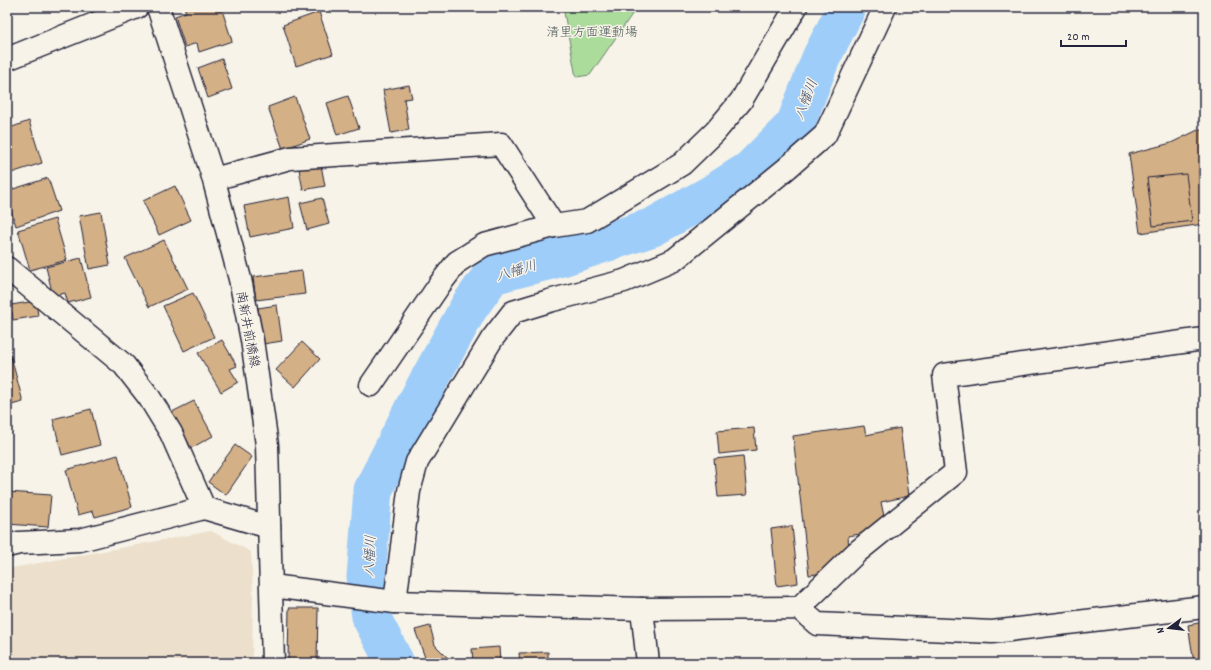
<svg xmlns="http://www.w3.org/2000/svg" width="1211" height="670" font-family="Dekko,'Klee One',sans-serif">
  <rect width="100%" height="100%" fill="#f7f3e8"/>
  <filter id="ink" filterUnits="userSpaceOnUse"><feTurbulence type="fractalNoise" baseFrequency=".025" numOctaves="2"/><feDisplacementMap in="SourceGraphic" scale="8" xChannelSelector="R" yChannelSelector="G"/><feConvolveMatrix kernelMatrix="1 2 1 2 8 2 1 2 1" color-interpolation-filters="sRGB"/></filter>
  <g filter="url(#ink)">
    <!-- built -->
    <path fill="#ecdfcb" d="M211,531L251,552L253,591L252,663H7V569Z"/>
    <!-- green -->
    <path fill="#acdc9c" stroke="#677f6c" d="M563,7H637L590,75L576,77Z"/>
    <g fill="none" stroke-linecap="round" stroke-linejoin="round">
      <!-- river -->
      <path stroke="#9ecdf9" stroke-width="39" d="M395,663L371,617L366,577L373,490L417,402L469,307L492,275L562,257L653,227L714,193L750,170L795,125L821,58L847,7"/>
    </g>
    <!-- building -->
    <g fill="#d4b086" stroke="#22223b">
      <path d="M184,7H221L232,41L199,52L197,43L185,47L175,16L186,12Z"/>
      <path d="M319,12L333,54L296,66L283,25Z"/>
      <path d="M222,59L232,89L208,98L198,68Z"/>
      <path d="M409,85L412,98L404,99L409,130L391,133L383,90Z"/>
      <path d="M348,96L359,128L337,135L327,103Z"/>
      <path d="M295,97L310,139L283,149L268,107Z"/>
      <path d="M29,121L42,163L8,174L7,129Z"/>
      <path d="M1200,129L1204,130V224L1140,233L1129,154L1171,143Z"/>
      <path d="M321,165L325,186L303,190L299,169Z"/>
      <path d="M1186,174L1192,221L1153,226L1147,178Z"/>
      <path d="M48,178L59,211L16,226L7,198V191Z"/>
      <path d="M175,186L191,220L159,235L143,201Z"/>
      <path d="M289,197L294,228L250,237L244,206Z"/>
      <path d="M322,198L329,224L307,230L300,203Z"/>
      <path d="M101,212L110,265L89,269L79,216Z"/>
      <path d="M55,219L67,260L30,270L18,230Z"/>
      <path d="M164,240L188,289L149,307L125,258Z"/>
      <path d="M81,258L91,297L68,303L65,293L53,296L46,267Z"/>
      <path d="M302,271L305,294L256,300L253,277Z"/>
      <path d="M7,278L11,305L36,301L38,316L13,320L12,312L7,313Z"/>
      <path d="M193,293L214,337L184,351L163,306Z"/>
      <path d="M277,305L282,341L263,344L258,308Z"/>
      <path d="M222,340L237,366L230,369L238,382L221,392L198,353Z"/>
      <path d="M302,342L320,359L295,387L276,370Z"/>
      <path d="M7,353H10L23,402L7,406Z"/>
      <path d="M194,401L213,436L191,448L172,412Z"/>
      <path d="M91,409L100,445L62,455L53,419Z"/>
      <path d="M864,426L866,435L900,428L909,496L881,502L885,521L872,532L848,536L849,550L824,573L809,575L793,436Z"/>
      <path d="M754,428L756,450L719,454L717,431Z"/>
      <path d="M235,445L252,457L226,495L208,482Z"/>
      <path d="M118,455L132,507L95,517L93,511L78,515L66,470Z"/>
      <path d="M743,456L747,495L718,497L714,459Z"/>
      <path d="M7,492L51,495L48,527L7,524Z"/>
      <path d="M792,526L798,583L777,586L771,529Z"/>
      <path d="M289,608H318L317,662L288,661Z"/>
      <path d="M1204,622V663H1194L1188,625Z"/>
      <path d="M430,626L435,645L453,663H427L415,630Z"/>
      <path d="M499,647L500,663H473L472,649Z"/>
      <path d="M548,652V663H520L519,653Z"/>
    </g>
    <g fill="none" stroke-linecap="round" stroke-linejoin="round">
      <defs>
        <g id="street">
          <path d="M7,59L137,7"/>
          <path d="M214,179L290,158L501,144L554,226"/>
          <path d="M7,268L124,365L149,397L171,433L204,508"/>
          <path d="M371,385L440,284L457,262L484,245L554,226L587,221L682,164L715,132L741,101L796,7"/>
          <path d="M272,586L395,602L642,609L799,608L817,624L992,632L1204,607"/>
          <path d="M395,602L409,491L417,462L492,339L513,312L549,301L624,281L674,260L786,169L825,135L885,7"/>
          <path d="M799,608L857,552L956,472L944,375L1204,339"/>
          <path d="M642,609L648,663"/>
        </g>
        <g id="secondary">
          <path d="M158,7L213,177L240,279L252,340L267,445L273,663"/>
          <path d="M7,546L19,543L80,540L204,508L269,527"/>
        </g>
      </defs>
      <!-- street casing -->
      <use href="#street" stroke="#22223b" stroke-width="25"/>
      <!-- secondary casing -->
      <use href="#secondary" stroke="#22223b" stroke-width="25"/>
      <!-- street -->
      <use href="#street" stroke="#f7f3e8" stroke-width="22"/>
      <!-- secondary -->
      <use href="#secondary" stroke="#f7f3e8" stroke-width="22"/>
    </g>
  </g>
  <g text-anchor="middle" stroke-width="3" stroke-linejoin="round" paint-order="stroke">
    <!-- park labels -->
    <g font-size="13" fill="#4b5a58" stroke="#f7f3e8">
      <text x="592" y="36">清里方面運動場</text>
    </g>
    <!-- street labels -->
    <g font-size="13" fill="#22223b" stroke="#f7f3e8">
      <text transform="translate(249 329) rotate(79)" y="5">南新井前橋線</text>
    </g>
    <!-- water labels -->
    <g font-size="14" font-style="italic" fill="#475574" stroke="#f7f3e8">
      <text transform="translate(805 99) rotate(-69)" y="5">八幡川</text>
      <text transform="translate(516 270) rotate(-17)" y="5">八幡川</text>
      <text transform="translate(369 556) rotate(-87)" y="5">八幡川</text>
    </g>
  </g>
  <!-- margin -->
  <rect width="1211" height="670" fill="none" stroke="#f7f3e8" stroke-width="24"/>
  <rect x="12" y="12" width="1187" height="646" fill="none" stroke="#22223b" stroke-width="1.5" filter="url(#ink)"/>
  <!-- north arrow -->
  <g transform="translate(1169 628) rotate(255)" stroke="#f7f3e8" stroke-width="3" paint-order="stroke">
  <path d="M0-3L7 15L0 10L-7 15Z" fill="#22223b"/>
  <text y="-6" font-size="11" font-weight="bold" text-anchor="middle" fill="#22223b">N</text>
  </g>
  <!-- scale -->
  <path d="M1061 40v6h65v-6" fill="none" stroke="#22223b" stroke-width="2"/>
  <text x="1067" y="40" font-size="12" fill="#22223b" stroke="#f7f3e8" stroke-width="3" paint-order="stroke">20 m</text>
</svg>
